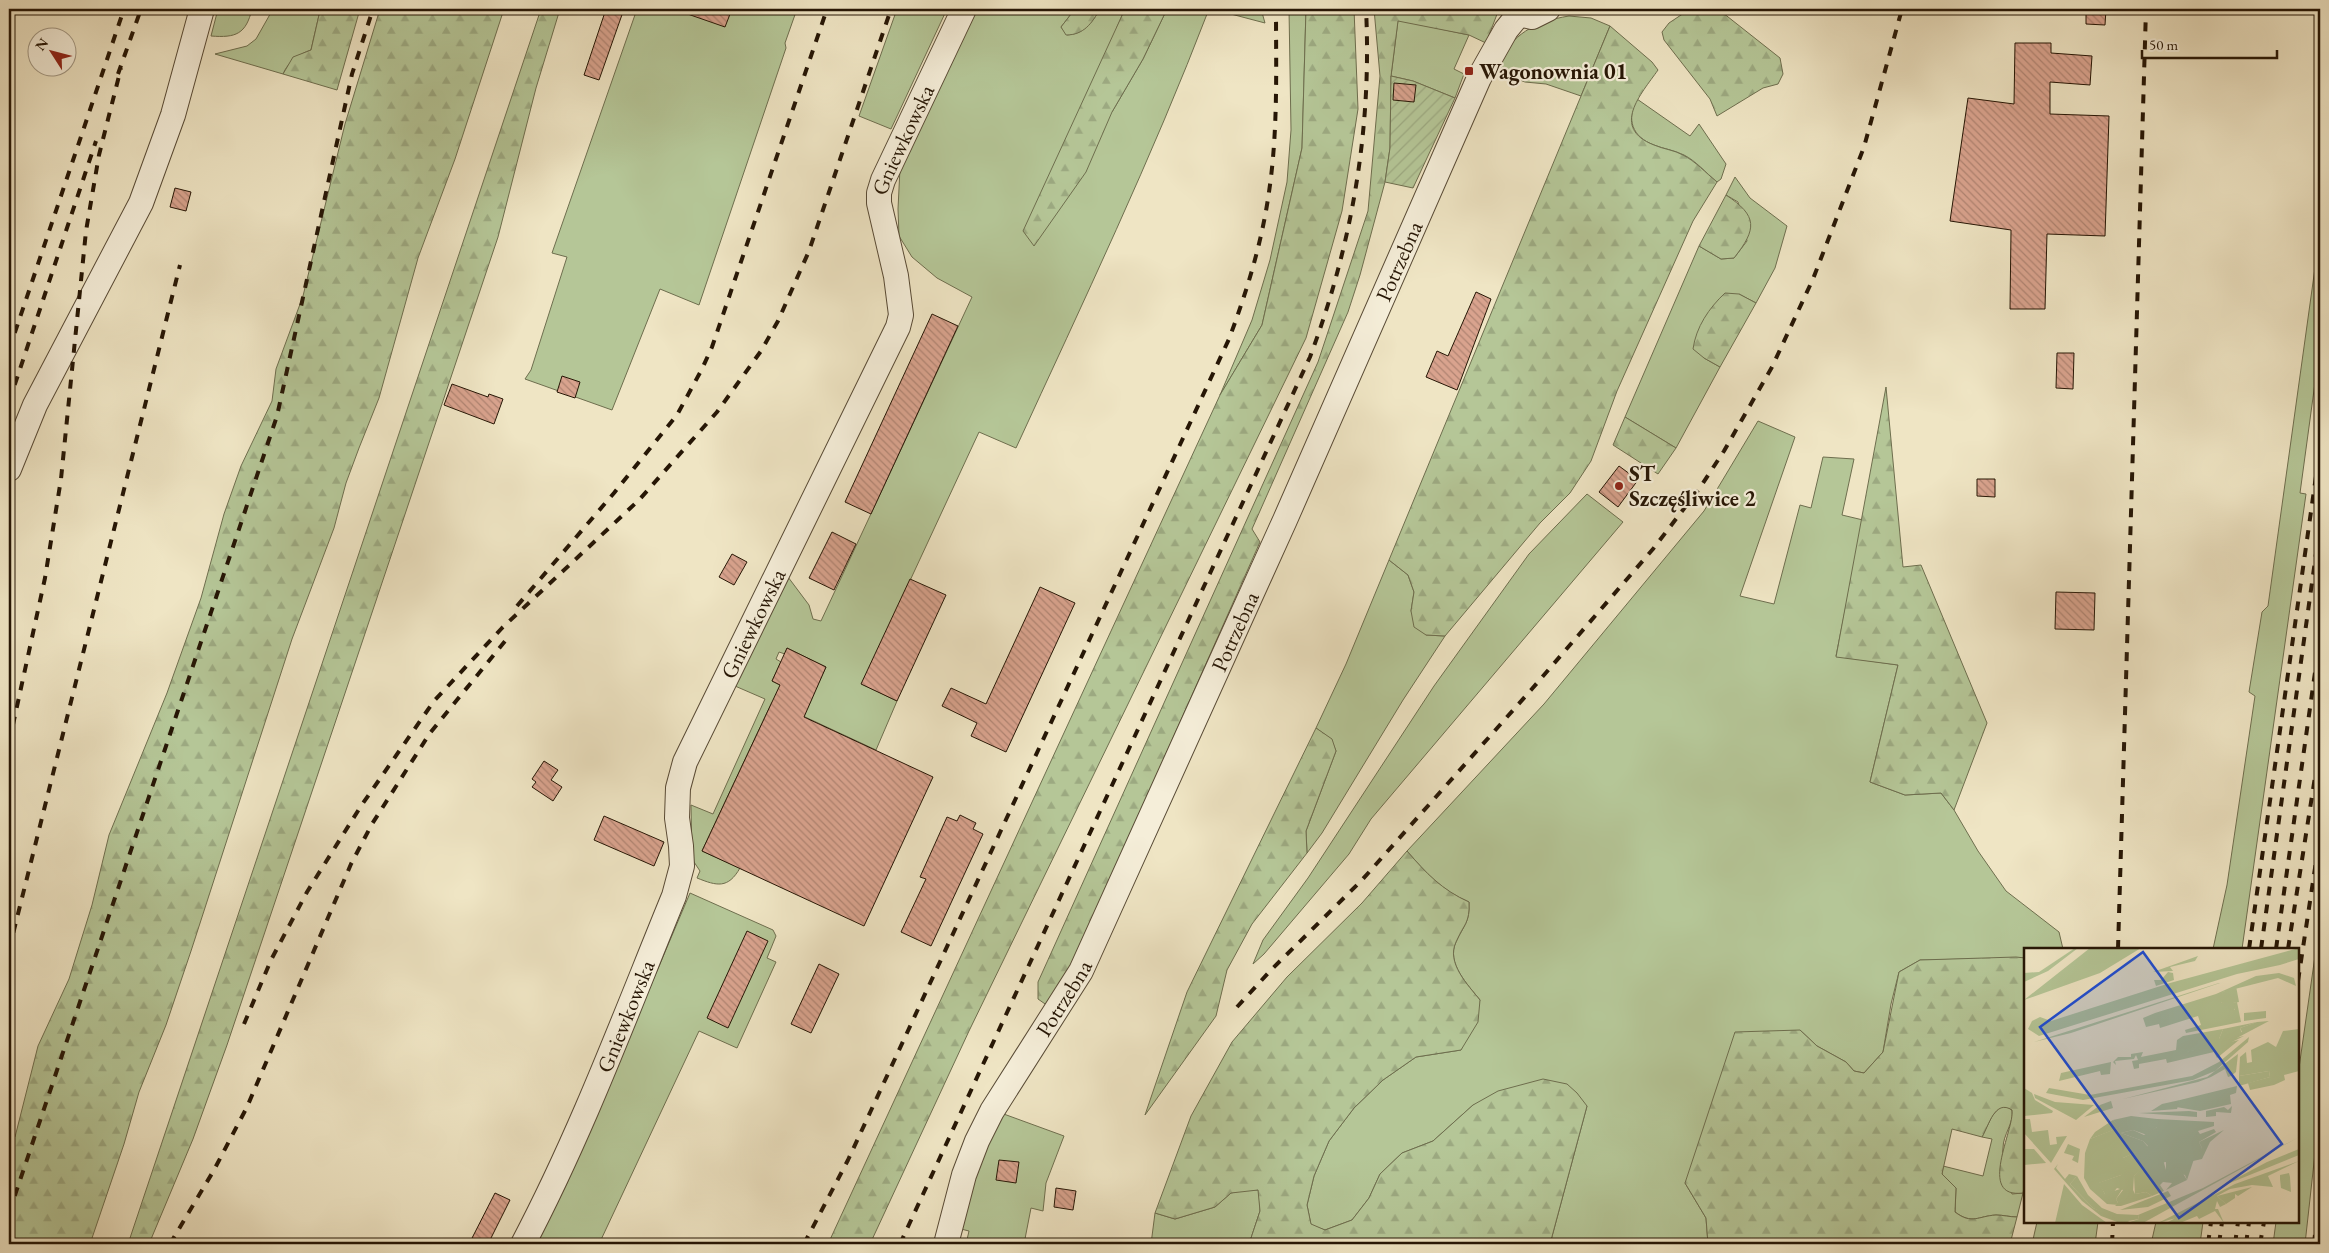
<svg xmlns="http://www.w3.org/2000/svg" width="2329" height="1253" font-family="'EB Garamond',serif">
  <defs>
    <pattern id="forest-firs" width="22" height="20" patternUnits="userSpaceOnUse" patternTransform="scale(1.25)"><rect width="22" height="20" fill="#b5c697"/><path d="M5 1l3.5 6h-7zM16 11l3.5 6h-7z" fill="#9ca981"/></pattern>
    <pattern id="garden-furrows" width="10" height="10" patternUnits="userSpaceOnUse" patternTransform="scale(1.25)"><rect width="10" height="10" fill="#b5c697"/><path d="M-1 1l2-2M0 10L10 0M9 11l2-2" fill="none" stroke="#9ca981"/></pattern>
    <pattern id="building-back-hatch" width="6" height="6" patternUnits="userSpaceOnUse" patternTransform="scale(1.25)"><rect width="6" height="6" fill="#d9a38e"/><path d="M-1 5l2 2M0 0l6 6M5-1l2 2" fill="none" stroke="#b08472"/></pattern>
  </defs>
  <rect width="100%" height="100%" fill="#efe5c4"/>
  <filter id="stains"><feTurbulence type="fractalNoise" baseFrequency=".004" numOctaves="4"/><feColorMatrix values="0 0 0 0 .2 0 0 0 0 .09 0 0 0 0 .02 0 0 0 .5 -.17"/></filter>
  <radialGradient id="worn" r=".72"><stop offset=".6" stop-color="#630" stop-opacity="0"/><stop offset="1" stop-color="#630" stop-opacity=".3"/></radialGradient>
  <!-- grass -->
  <g fill="#b5c697" stroke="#6e6e4e">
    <path d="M218,9H252C246,34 236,38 211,36Z"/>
    <path d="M273,9H316L319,15L311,50C299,54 288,62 283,74L215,54L247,46L256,39Z"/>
    <path d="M637,9H797L785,43L786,48L699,305L660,289L612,410L525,379L531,370L567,257L552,253Z"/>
    <path d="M897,9H947L891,129L859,116Z"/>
    <path d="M976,9H1075L1061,27L1067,35C1084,34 1092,23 1100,9H1125L1117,27L1112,112L1143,59L1167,9H1209C1152,158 1083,302 1016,448L979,432L862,684L897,701L876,750L803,716L826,667L787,648L785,654L779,652L776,659L781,662L772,681L798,694L772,702L702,851L740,868C728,889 717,886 697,878L700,871L692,859L691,805L713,814L765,699L735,686L788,577L809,605L813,619L821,621L972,297L937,278L912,257L899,236L898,209L900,168Z"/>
    <path d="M1212,9H1261L1265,23Z"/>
    <path d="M1289,9H1306L1302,148L1262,325L1220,395L1252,320L1270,260L1287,182L1291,130Z"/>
    <path d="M1569,16L1591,18L1610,26L1581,96L1546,84L1525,82L1512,77L1494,65C1515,34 1532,22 1569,16Z"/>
    <path d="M1398,20L1469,35L1454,69L1464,74L1455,98L1413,81L1391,76Z"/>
    <path d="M1637,99L1690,136L1699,124L1726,164L1721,179L1717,182C1706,173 1696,161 1684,155C1674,150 1664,149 1654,145C1632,137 1626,119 1637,99Z"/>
    <path d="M1735,177L1750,198L1787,226L1775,268L1756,303L1739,294L1704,358L1720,367L1676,448L1625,417L1699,246L1721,259L1734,258L1747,241L1738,202L1726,195Z"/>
    <path d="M2320,232V346L2300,493L2306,494L2242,949H2213L2227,885L2255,696L2249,692L2262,612L2268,606Z"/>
    <path d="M1758,421L1795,437L1740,596L1774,604L1800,505L1811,508L1823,457L1854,459L1842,515L1863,520L1836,656L1898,665L1870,782L1905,795L1941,793L1954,810L1978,851L2006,891L2059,932L2063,949H2025V958L1920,960L1899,972L1891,1004L1883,1052L1864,1073L1854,1071L1846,1062L1817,1046L1800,1030L1685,1183L1706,1218L1708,1244H1550L1587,1106L1473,1105L1433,1141L1402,1153L1380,1174L1369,1198L1352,1220L1325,1230L1311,1225L1307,1205L1314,1176L1329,1141L1354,1108L1383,1080L1416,1057L1461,1050L1480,1000C1468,985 1446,963 1456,942C1464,924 1470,923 1469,902C1441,890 1427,874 1407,851L1544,704L1704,511Z"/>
    <path d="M1587,494L1623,522L1371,819L1349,854L1264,954L1253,964L1263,940L1308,878L1434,686L1529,554Z"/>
    <path d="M1389,560L1408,575L1414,592L1411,611L1426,635L1445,636L1403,700L1322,833L1307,853L1306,831L1336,751L1331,739L1316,728L1346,664Z"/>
    <path d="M690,893L773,930L776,936L767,958L776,962L737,1048L699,1031L599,1244H536L567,1183Z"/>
    <path d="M2320,921V1108L2305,1244H2273L2276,1222H2298V1075Z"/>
    <path d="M2000,1107H2007L2012,1110C2014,1124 2003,1134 2003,1148C2002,1155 2003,1158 2001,1164L2012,1194L2023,1193L2017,1217C2010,1217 2003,1215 1996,1215C1978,1216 1973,1225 1955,1212L1956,1188L1942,1174L1943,1166L1983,1176L1992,1139L1982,1137L1992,1116Z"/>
    <path d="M1001,1113L1064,1136L1046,1183L1043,1211L1031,1208L1024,1244H966L969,1231L961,1229L976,1171Z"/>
    <path d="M1245,1190H1259L1260,1211L1249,1244H1151L1155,1213L1175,1219L1215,1207L1231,1193Z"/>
    <path d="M2037,1222H2098L2095,1244H2032Z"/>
    <path d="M2156,1222H2203L2200,1244H2151Z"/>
  </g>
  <!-- forest -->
  <g fill="url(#forest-firs)" stroke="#6e6e4e">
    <path d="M316,9H360L337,90L283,74L293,57L311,50L319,15Z"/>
    <path d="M380,9H504L455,159L418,258L379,398L359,448L346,483L334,528L292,639L191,951L166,1025L139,1092L124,1144L90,1244H9V1143L15,1137L38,1046L69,979L92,905L109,835L167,693L201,598L224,514L241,466L272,401L276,369L303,296L345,124Z"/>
    <path d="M541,9H560L536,88L498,237L227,1045L193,1139L149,1244H128Z"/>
    <path d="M1075,9H1100C1092,23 1084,35 1066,35L1061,27Z"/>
    <path d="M1125,9H1167L1143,59L1112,112L1086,172L1034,246L1023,231Z"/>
    <path d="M1306,9H1354L1358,109L1342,211L1306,338L969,1031L870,1244H828L1220,395L1262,325L1302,148Z"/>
    <path d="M1374,9H1499L1486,43L1469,35L1398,21L1391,76L1390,148L1385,182L1360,275L1348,312L1252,529L1260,542L1070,970L1048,1006L1038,999V982L1318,362L1368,211L1380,76Z"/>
    <path d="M1690,9H1718L1780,58L1783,74L1778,84L1763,88L1717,116L1710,99L1664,40L1662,32L1669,23Z"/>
    <path d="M1610,26L1652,62L1658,70C1641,94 1610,128 1654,145C1663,149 1674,150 1683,155C1695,161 1706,173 1717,182L1693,221L1617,391L1591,461L1570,493L1540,523L1445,636L1426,635L1414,627L1411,611L1414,592L1408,575L1389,560Z"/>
    <path d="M1726,195C1758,216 1757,229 1734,258L1721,259L1699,246Z"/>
    <path d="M1725,293L1739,294L1756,303L1720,367L1704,358L1693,349C1696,327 1709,308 1725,293Z"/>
    <path d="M1886,387L1903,567L1921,565L1987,723L1954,810L1941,793L1905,795L1870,782L1898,665L1836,657Z"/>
    <path d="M1625,417L1676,448L1658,474L1613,445Z"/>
    <path d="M1316,728L1332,739L1336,751L1306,831L1307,853L1252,924L1227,970L1216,1016L1145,1115L1187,992Z"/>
    <path d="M1407,851C1426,873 1442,890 1469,902C1470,923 1464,924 1456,942C1446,963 1468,985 1480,1000L1478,1022L1461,1050L1416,1057L1383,1080L1354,1108L1329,1141L1314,1176L1307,1205L1311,1224L1325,1230L1352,1220L1369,1198L1380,1174L1402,1153L1433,1141L1473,1105L1498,1091L1543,1079L1567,1084L1577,1093L1587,1106L1550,1244H1249L1260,1211L1258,1190L1231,1193L1215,1207L1175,1219L1155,1213L1191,1116L1232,1042L1287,977L1362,903Z"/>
    <path d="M2016,957L2025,958V1182L2023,1193C1976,1199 2015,1129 2012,1110C1995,1099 1989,1125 1982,1137L1952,1129L1942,1174L1956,1188L1955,1212C1972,1225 1978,1216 1996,1215C2003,1215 2010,1217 2017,1217L2010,1244H1708L1706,1218L1685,1183L1735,1032L1800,1030L1817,1046L1846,1062L1854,1071L1864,1073L1883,1052L1899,972L1920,960Z"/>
  </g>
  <!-- garden -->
  <path fill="url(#garden-furrows)" stroke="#6e6e4e" d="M1391,76L1413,81L1455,98L1413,188L1385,182L1390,148Z"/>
  <!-- building -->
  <g fill="url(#building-back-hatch)" stroke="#261605">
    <path d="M606,9H624L599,80L584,75Z"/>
    <path d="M679,9H732L725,27L679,11Z"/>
    <path d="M2086,9H2106L2105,25L2086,24Z"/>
    <path d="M2015,43H2051V53L2092,56L2090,85L2050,82V114L2109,116L2105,236L2047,234L2045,309H2010L2011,230L1950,221L1968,98L2014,104Z"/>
    <path d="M1394,83L1416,85L1414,102L1393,100Z"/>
    <path d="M175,188L191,192L186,211L170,207Z"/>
    <path d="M1476,292L1491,299L1457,390L1426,377L1437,351L1448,356Z"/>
    <path d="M932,314L958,326L871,514L845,502Z"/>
    <path d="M2057,353H2074L2073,389L2056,388Z"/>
    <path d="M562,376L580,382L575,398L557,392Z"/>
    <path d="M452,384L488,397L489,394L503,399L494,424L444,405Z"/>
    <path d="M1619,466L1638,480L1618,507L1599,492Z"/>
    <path d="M1977,479H1995V497L1977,496Z"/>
    <path d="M832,532L856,544L834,590L809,578Z"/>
    <path d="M732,554L747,562L734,585L719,577Z"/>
    <path d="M910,579L946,595L897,701L861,684Z"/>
    <path d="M1040,587L1075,603L1006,752L971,736L977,723L942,706L951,688L986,704Z"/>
    <path d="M2056,592L2095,593L2094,630L2055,629Z"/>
    <path d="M787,648L826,667L804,717L933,777L864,926L702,851L780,685L772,681Z"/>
    <path d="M544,761L558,770L551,780L562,787L553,801L532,787L536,782L532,779Z"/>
    <path d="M960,815L976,823L973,829L983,834L931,946L901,932L926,879L920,877L947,817L957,821Z"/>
    <path d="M604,816L664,842L654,866L594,840Z"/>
    <path d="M747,931L768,941L728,1028L707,1018Z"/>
    <path d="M819,964L839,974L811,1033L791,1024Z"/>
    <path d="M999,1160L1019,1162L1016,1183L996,1180Z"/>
    <path d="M1056,1188L1076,1191L1073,1210L1054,1207Z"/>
    <path d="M495,1193L510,1200L488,1244H469Z"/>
  </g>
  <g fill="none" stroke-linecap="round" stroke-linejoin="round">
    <defs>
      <g id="minor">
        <path d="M1513,9L1519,14L1532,17L1548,9"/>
        <path d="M9,469L35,405L141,203L173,115L202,9"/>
        <path id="s1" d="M523,1244C582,1132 626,1013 674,896L682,866L681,846L677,818L678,788L685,762L898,327L901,315L896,276L879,203V193L883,180L964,9"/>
        <path id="s2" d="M946,1244L964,1175L977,1141L992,1111L1081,971L1285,520L1479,78L1506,30L1519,14"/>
      </g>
    </defs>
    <!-- minor casing -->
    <use href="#minor" stroke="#584a35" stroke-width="26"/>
    <!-- minor -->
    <use href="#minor" stroke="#f5eed9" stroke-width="24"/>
    <!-- rail -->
    <g stroke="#261605" stroke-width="4" stroke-dasharray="9 9" stroke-linecap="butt">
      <path d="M118,74L141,9"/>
      <path d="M9,350L124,9"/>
      <path d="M9,402L96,141"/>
      <path d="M517,606L614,493L677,415L702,369L712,347L827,9"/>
      <path d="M9,743L45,578L61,479L86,231L99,155L121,68"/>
      <path d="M2118,949L2146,9"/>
      <path d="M2249,949L2320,448"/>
      <path d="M2261,949L2320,525"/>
      <path d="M2276,949L2320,637"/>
      <path d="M2288,949L2320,745"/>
      <path d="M9,950L180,265"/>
      <path d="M2298,981L2320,835"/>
      <path d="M1237,1007L1271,970L1362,880L1531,690L1653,549L1699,489L1724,451L1772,367L1813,279L1864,147L1902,9"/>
      <path d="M244,1024L271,960L307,892L361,806L434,701L502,628L639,500L717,412L761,351L778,321L809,251L891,9"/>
      <path d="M9,1213L277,416L352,74L373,9"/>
      <path d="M170,1244L214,1170L247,1107L351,864L372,824L430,733L506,640"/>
      <path d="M804,1244L848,1160L1229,339C1247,291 1262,242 1269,192C1278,131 1276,70 1276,9"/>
      <path d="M900,1244L1310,357C1352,245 1372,129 1366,9"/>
      <path d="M2112,1244L2113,1222"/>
      <path d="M2208,1244L2211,1222"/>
      <path d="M2219,1244L2222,1222"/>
      <path d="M2235,1244L2238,1222"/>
      <path d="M2246,1244L2249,1222"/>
      <path d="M2260,1244L2264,1222"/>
      <path d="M2314,1244L2320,1188"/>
    </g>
  </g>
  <!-- markers -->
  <g fill="#8f2418" stroke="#f5eed9" stroke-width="2">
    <rect x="1464" y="66" width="10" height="10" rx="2.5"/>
    <circle cx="1619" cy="486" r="5"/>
  </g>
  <g text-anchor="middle" stroke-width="4.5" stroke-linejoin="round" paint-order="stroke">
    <!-- poi labels -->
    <g font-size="22" font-weight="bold" fill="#261605" stroke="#f5eed9" text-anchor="start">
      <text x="1479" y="79">Wagonownia 01</text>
      <text x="1629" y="481">ST<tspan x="1629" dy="25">Szczęśliwice 2</tspan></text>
    </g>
    <!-- street labels -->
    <g font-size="22" fill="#261605" stroke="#f5eed9">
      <text dy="8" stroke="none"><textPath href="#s1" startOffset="1195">Gniewkowska</textPath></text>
      <text dy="8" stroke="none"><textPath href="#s2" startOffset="1085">Potrzebna</textPath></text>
      <text dy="8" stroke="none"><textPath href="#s1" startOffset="670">Gniewkowska</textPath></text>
      <text dy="8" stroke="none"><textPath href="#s2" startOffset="680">Potrzebna</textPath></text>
      <text dy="8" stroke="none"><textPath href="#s2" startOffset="275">Potrzebna</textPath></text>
      <text dy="8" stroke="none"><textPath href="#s1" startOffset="250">Gniewkowska</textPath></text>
    </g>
  </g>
  <!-- overview -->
  <g transform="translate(2024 948)">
    <rect width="275" height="275" fill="#efe5c4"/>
    <path d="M51,0H54L24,23L0,34V25L15,24ZM66,0H117L76,25L0,52ZM174,8L171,13L146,19L149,23L129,24ZM255,25L270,30L272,38L254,30L199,44L197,54L211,62L208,55L213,54L217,74L162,85L161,82L177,77L174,68L136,80L135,76L122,79L119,70L131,65L192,46L232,28ZM242,63V70L220,73V65ZM245,73L211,91L161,104L215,92L193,110L190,104L143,115L142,111L115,116V120L110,121L108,113L114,112L112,107L110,111L91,113L92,117L89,114L94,109H107V106L119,104L117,109L152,102L153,92L159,88L199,81L195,91L181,95L218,84L216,80L233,74ZM87,114L86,126L77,127L76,123L35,133L37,125ZM245,123L246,129L215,138V128ZM156,152L153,161L127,163L138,156ZM87,153L89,160L60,169L76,157ZM208,158L207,165L192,164V168L182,169V163L200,159L204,162ZM165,163L173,164V169L115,165ZM0,171H6L8,184L24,182L26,197L33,196L32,189L43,188L27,215L0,185ZM133,171L190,174V178L174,183L176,186L190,181L192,184L175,194L178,200L170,211L163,232L161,227L142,222V214L121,217L110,228L109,242L111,246L122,244L128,248L97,258H91L94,255L92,251L99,242L93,240L88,246H81L74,235L97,227L99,210L124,198L119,193L97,185L109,182L120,187L133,179ZM89,172L97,179L66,191L71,184ZM275,189L119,275H96L77,268L58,253L30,221L34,216L32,220L41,231L45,226L53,228L46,236L69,260L106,274L115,271L114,267L179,240ZM44,196L56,201L54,215L48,212L50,208L40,205ZM0,201H10L22,215L0,217ZM275,201V207L196,239L243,214ZM275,213L244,228L249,239L228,237L206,241L152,270L134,275L211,236ZM144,243L147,248L124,259L96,262ZM193,248L202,256L196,259L193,253L191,261H194L200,275L191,263L175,271L173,268L156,275H142Z" fill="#b5c697"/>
    <path d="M275,0V11L256,17L213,26L15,88L4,81L8,73L16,69L27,73L146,35ZM144,24L149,25L150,32L132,38L130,32H137ZM196,35L47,85L10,94L195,35ZM212,38L215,54L209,55L211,61L208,63L197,54L196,49L199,44ZM233,74L216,80L218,86L214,88L180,94L195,91L199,81ZM275,81V123L260,127L261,132L250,137L226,142L224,135L246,129L245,123L215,128L216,109L222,104L223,115L228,114L227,102L244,94L252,99L259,83ZM220,88L202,97L161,104V102ZM225,89L224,94L191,123L169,132L59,152L22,145L25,140L66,147L168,128L195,114ZM214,106L212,124L207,128L204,129L201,121L187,129L174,134L99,151L183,129ZM213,138L212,145L206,147L207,156L176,163L152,159L156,152ZM0,140L8,145L11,152L29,163L28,165L0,168ZM10,146L31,154L70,157L52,172L11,150ZM107,168L133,171V179L123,187L109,182L97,185L119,193L124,199L99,210L102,220L97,227L75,235L81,246L99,240L92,251L95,257L83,256L66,241L60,230L61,205L66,191L96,179L89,172ZM200,182L186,194L178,211L169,213L167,205L178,200L175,194ZM138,208L142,222L155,219L163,232L142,242L148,235L139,234L136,237L140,243L128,248L122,244L111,246L110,228L123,213ZM265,225L266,229L267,244L257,240L256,231V227ZM53,228L64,247L78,260L93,266L114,267L115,271L99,274L69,260L46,236Z" fill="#b5c697"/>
    <path d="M40,236L58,257L83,275H31Z" fill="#b5c697"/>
    <path d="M228,239L214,248L211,246V250L202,256L193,248Z" fill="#b5c697"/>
    <path fill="#1d4ed8" fill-opacity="0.15" stroke="#1d4ed8" stroke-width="2.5" d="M119,4L258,196L155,270L16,79Z"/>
    <rect width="275" height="275" fill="none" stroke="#261605" stroke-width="2.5"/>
  </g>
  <!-- margin -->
  <rect width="2329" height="1253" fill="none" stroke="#efe5c4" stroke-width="30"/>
  <rect x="10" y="10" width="2309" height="1233" fill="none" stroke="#261605" stroke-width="2.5"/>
  <rect x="15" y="15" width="2299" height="1223" fill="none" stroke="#261605"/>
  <!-- north arrow -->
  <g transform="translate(52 52) rotate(306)"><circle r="24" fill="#f5eed9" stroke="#a29884"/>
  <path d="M0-4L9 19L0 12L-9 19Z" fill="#8f2418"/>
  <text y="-8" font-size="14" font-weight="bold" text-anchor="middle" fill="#261605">N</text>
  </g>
  <!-- scale -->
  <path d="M2142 50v8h135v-8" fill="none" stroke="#261605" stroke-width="2.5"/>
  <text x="2149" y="50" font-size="15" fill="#261605" stroke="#f5eed9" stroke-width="4" paint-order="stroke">50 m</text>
  <rect width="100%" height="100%" filter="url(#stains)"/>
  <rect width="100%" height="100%" fill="url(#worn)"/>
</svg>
